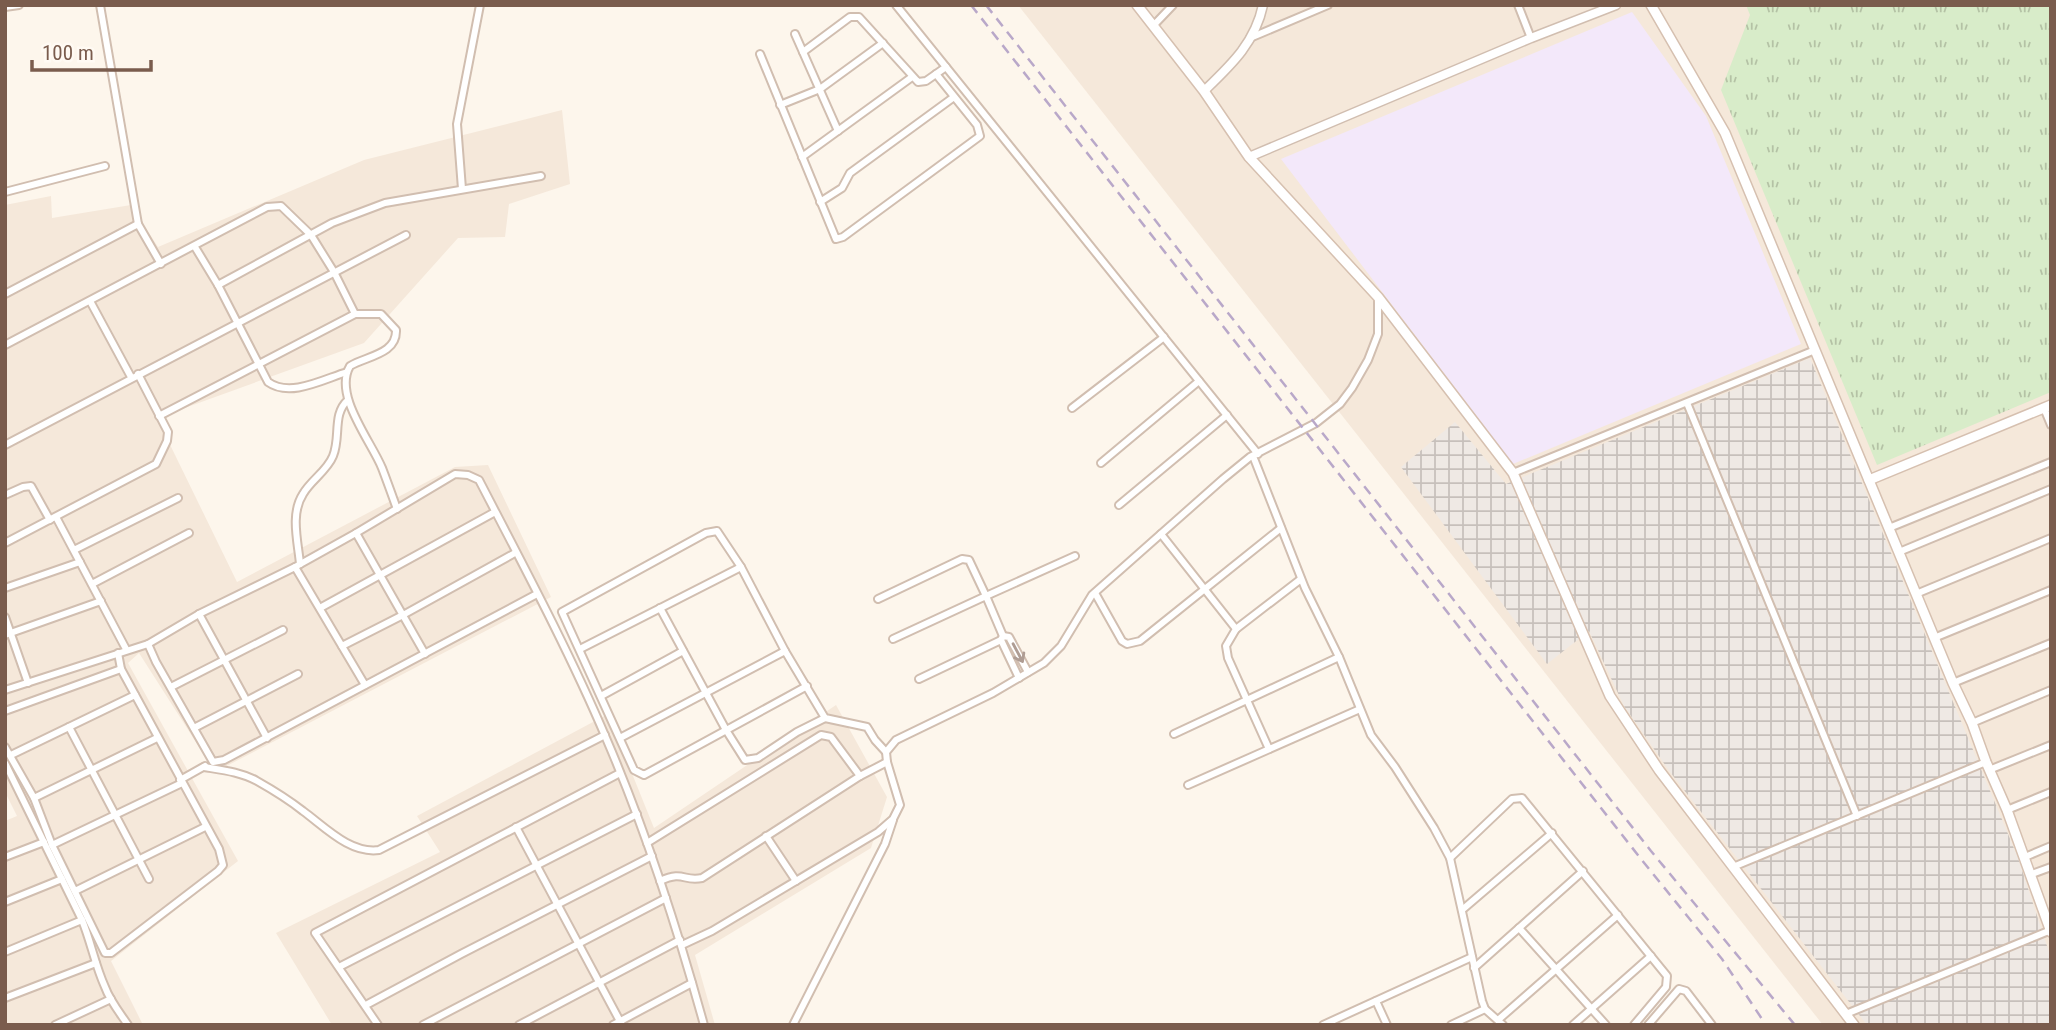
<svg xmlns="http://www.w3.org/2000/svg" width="2056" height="1030" font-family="'Roboto Condensed',sans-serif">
  <defs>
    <pattern id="industrial-grid" width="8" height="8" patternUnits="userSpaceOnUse" patternTransform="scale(1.75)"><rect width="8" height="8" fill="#efe9e4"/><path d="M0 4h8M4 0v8" fill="none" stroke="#c7c0bb"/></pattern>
    <pattern id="grass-tufts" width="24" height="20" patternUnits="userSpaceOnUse" patternTransform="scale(1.75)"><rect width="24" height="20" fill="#d8ecc9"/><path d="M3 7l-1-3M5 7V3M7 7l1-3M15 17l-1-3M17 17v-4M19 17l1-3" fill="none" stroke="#b4c2a5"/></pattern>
  </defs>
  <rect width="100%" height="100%" fill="#fdf6ec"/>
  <!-- residential -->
  <g fill="#f5e8da">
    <path d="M1018,5H2051V1025H1823Z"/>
    <path d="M562,110L570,184L509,204L505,237L458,238L364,343L157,418L237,582L455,467L488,465L551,597L215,772L139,653L128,663L238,861L111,961L143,1025H5V821L17,816L5,792V205L51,196L52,218L131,205L158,247L364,160Z"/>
    <path d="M836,705L887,797L871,848L695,955L715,1025H332L276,933L440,852L417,816L608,714L654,828Z"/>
  </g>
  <!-- industrial -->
  <path fill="url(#industrial-grid)" d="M1810,358L2018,858L2051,958V1025H1867L1670,772L1624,706L1589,631L1547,664L1401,467L1455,422L1506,484Z"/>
  <!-- education -->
  <path fill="#f3e8fa" d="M1632,12L1706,116L1801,344L1513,464L1281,159Z"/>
  <!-- grass -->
  <path fill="url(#grass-tufts)" d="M1746,5H2051V392L1877,465L1721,90L1750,15Z"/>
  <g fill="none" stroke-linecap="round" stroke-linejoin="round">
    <defs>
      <g id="minor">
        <path d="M100,5L138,224"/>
        <path d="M896,5L1258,454"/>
        <path d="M1518,5L1531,38"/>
        <path d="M5,7L19,5"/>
        <path d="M1153,26L1173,5"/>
        <path d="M795,34L838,131"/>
        <path d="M1250,38L1328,5"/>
        <path d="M803,52L850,17H859L918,82L926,81L946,67"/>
        <path d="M760,54L836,239L843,237L980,136L977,125L936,74"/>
        <path d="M780,105L820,89L883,43"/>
        <path d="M802,157L912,77"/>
        <path d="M462,189L457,124L480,5"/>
        <path d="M5,192L105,166"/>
        <path d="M820,202L842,188L850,173L954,97"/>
        <path d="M195,247L218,285"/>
        <path d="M5,294L138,224L161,264"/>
        <path d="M90,301L131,377"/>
        <path d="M355,314H381L396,330C397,354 367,356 350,366C333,395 371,441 382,468C387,481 392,495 397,509"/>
        <path d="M5,345L267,207L281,206L311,235L334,272L355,314L159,416"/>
        <path d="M347,372C324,379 290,398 268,382L218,285L332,223L385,203L541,176"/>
        <path d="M1687,403L1857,816"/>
        <path d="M1072,408L1164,337"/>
        <path d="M2044,408L2051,425"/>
        <path d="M5,445L406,235"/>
        <path d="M1253,456L1305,588L1339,657L1371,735L1395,767L1434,828L1450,858L1482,1001L1485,1009L1503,1025"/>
        <path d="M1101,463L1199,381"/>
        <path d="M1513,473L1815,350"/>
        <path d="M5,495L23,487L31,486L50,520"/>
        <path d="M1119,505L1227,415"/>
        <path d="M56,517L126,649"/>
        <path d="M1889,528L2051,462"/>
        <path d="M356,533L425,654"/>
        <path d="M1161,534L1236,629L1226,646L1228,658L1269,749"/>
        <path d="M5,543L156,464L167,441L168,432L138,374"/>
        <path d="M74,550L178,498"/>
        <path d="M1899,552L2051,489"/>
        <path d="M300,564C298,542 290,514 303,494C311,480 327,471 333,456C341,437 332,414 348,400"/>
        <path d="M295,567L365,685"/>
        <path d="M92,584L189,533"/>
        <path d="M5,588L80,562"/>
        <path d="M1095,593L1122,641L1127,644L1140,641L1281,528"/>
        <path d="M1916,594L2051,538"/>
        <path d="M878,599L962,559L969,560L986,596L1075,556"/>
        <path d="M320,608L495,512"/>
        <path d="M660,608L726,730L745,760L758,758L797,732L825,718"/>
        <path d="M199,614L267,738"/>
        <path d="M5,617L28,683"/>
        <path d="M1236,629L1301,579"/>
        <path d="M5,635L101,601"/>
        <path d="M1934,638L2051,590"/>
        <path d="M893,639L986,596L1003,636"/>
        <path d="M148,644L156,662L213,762L224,760L537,594"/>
        <path d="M342,646L403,615L515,553"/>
        <path d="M580,649L741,567"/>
        <path d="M1019,678L1001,640L1003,636L1009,637L1028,672"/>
        <path d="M919,679L1001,640"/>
        <path d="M1953,683L2051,643"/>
        <path d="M807,686L644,775L634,770L562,612L706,533L717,531L741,567L785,651L825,718L867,727L875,740L886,752"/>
        <path d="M171,687L283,630"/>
        <path d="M5,690L148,644L199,614L295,567L356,533L455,474L468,475L479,480C522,563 569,651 606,738C646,831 677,927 704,1025"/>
        <path d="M601,696L683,651"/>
        <path d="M5,711L121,669"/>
        <path d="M1972,723L2051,690"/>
        <path d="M69,727L149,879"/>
        <path d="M194,728L298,674"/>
        <path d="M1174,734L1339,657"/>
        <path d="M620,738L785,651"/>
        <path d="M5,747L34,798L52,845L105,953H111L218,871L223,865L219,849L121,669L118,653"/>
        <path d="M11,755L135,695"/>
        <path d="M5,763L82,920C91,942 95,965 105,987C110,1001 120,1013 128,1025"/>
        <path d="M204,767C222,770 241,772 257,781C273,790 289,800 303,811C325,827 350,854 379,850L605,735"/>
        <path d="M1989,770L2051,745"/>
        <path d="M180,780L205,766"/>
        <path d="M1188,785L1360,709"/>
        <path d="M34,798L157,738"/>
        <path d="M2007,810L2051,792"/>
        <path d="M516,827L622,1025"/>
        <path d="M766,836L796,881"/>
        <path d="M647,843L821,735L831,737L860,776"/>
        <path d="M52,845L182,783"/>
        <path d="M5,857L44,842"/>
        <path d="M2025,857L2051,846"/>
        <path d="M1450,858L1512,799L1522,798L1667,976L1666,987L1634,1025"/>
        <path d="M1733,867L1986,762"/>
        <path d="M2032,874L2051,867"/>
        <path d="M660,881C684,870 683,882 702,878L860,776L887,762"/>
        <path d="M75,891L205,827"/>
        <path d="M5,902L62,879"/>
        <path d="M1462,910L1552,833"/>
        <path d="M1519,928L1606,1025"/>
        <path d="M682,945L712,931L878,832L893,819L900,805L887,762L886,752L896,740L993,693L1044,663L1061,646L1092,595L1223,479L1250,457L1316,423L1340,404L1352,388L1368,360L1378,334V297"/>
        <path d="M5,952L82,920"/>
        <path d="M339,967L637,814"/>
        <path d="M1474,968L1583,871"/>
        <path d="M5,998L96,963"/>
        <path d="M1376,1001L1387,1025"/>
        <path d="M366,1005L461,954L652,856"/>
        <path d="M1846,1014L2051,930"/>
        <path d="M1498,1020L1618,915"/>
        <path d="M55,1025L111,999"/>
        <path d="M378,1025L315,933L620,773"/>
        <path d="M423,1025L666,898"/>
        <path d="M519,1025L680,940"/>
        <path d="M613,1025L692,983"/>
        <path d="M793,1025L885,844L893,820"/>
        <path d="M1323,1025L1472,957"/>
        <path d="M1451,1025L1485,1009"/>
        <path d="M1573,1025L1651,956"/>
        <path d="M1648,1025L1679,989L1686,991L1712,1025"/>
      </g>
      <g id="tertiary">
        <path d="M1204,91C1231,65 1255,43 1263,5"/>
        <path d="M1249,157L1531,38L1616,5"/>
      </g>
      <g id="secondary">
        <path d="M1137,5L1204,91L1249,157L1378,297L1513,473L1610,696L1659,770L1854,1025"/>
        <path d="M1651,5L1725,133L1953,683L1972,723L1986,762L2007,810L2051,932"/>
        <path d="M1869,480L2051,405"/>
      </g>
    </defs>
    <!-- minor casing -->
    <use href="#minor" stroke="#d1beb0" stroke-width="10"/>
    <!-- tertiary casing -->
    <use href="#tertiary" stroke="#d1beb0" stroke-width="11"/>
    <!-- secondary casing -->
    <use href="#secondary" stroke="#d6c0b0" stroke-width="12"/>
    <!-- minor -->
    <use href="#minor" stroke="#fff" stroke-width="6"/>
    <!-- tertiary -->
    <use href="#tertiary" stroke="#fff" stroke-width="8"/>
    <!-- secondary -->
    <use href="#secondary" stroke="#fff" stroke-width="9"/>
    <!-- rail -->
    <g stroke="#b9a8c9" stroke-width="2.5" stroke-dasharray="10 7" stroke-linecap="butt">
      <path d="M971,5L1641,859L1722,959L1766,1025"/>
      <path d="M986,5L1651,851L1795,1025"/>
    </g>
  </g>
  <!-- one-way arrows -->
  <defs><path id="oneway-shaft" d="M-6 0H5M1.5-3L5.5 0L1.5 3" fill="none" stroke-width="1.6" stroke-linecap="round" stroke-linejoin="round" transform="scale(1.75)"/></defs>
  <use stroke="#af9d94" href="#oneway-shaft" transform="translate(1018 653) rotate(62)"/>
  <!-- border -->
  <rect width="2056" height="1030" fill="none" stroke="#7a5c4d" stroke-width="14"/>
  <!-- scale -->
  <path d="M32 60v10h119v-10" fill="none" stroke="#7a5c4d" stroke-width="3.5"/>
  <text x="42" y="60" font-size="21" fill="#7a5c4d" stroke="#fffaf3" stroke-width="5" paint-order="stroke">100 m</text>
</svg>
